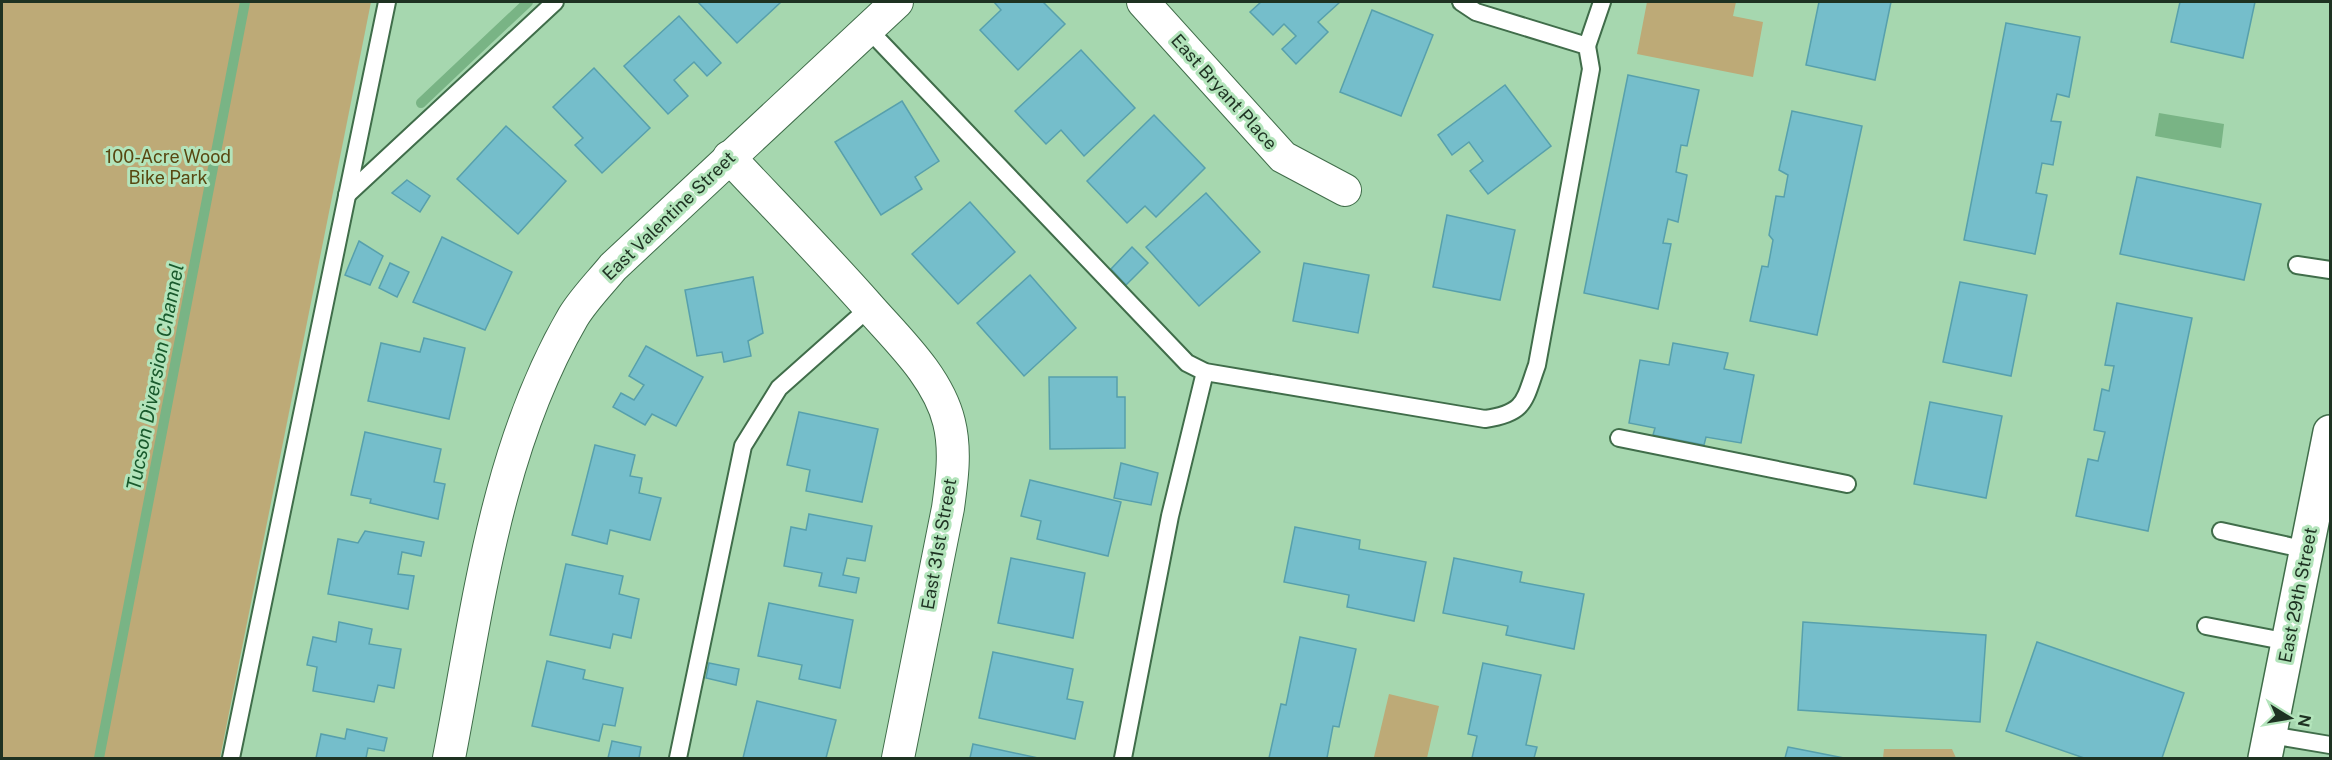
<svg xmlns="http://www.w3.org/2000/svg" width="2332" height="760" font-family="'Public Sans',sans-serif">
  <rect width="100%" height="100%" fill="#a6d7af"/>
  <!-- green -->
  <g fill="#bdaa77">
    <path d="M2,2H371L220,758H2Z"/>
    <path d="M1647,2H1736L1733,16L1763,22L1753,77L1637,54Z"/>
    <path d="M1389,694L1439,706L1427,758L1374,757Z"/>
    <path d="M1884,749H1952L1956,758H1883Z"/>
  </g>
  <!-- water -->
  <path fill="#79b485" d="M2159,113L2224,124L2221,148L2155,136Z"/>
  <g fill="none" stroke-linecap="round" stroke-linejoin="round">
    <!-- stream -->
    <g stroke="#79b485" stroke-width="10">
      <path d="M421,103L528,2"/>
      <path d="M99,758L245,2"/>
    </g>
  </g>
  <!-- building -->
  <g fill="#75becb" stroke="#57a0ac" stroke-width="1.5">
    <path d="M698,2H781L737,43Z"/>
    <path d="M994,2H1043L1065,24L1018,70L980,30L1001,10Z"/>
    <path d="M1261,2H1340L1318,22L1328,32L1296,64L1282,49L1296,36L1284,24L1273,35L1250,12Z"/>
    <path d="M1819,2H1891L1875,80L1806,65Z"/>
    <path d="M2180,2H2255L2243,58L2171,42Z"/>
    <path d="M1372,10L1433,35L1401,116L1340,92Z"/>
    <path d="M679,16L721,63L707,76L694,62L674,80L688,96L668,114L624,66Z"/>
    <path d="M2006,23L2080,37L2069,97L2057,94L2051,121L2061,122L2053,165L2042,163L2036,193L2047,195L2035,254L1964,240Z"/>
    <path d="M1081,50L1135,108L1084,156L1061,130L1046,144L1015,111Z"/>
    <path d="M594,68L650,128L602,173L575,145L583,138L553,107Z"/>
    <path d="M1628,75L1699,90L1687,146L1681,145L1676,172L1687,175L1678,222L1668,219L1663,243L1671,244L1658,309L1584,293Z"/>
    <path d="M1505,85L1551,146L1488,194L1470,171L1483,161L1469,142L1452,155L1438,135Z"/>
    <path d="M902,101L939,161L915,177L922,189L881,215L835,142Z"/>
    <path d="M1792,111L1862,126L1817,335L1750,321L1762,266L1768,267L1773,240L1769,235L1776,196L1784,197L1788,175L1779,170Z"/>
    <path d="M1154,115L1205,168L1156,217L1145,206L1127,223L1087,181Z"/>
    <path d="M506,126L566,181L518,234L457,179Z"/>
    <path d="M2137,177L2261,204L2244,280L2120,254Z"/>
    <path d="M407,180L430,196L420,212L392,193Z"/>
    <path d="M1206,193L1260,252L1199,306L1146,247Z"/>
    <path d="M970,202L1015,252L958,304L912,254Z"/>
    <path d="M1447,215L1515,230L1500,300L1433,287Z"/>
    <path d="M442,237L512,272L485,330L413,302Z"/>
    <path d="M359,241L383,256L370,285L345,275Z"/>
    <path d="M1132,247L1148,263L1126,285L1111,269Z"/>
    <path d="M390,263L409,272L397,297L379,288Z"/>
    <path d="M1304,263L1369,275L1358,333L1293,321Z"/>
    <path d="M1030,275L1076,328L1024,376L977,323Z"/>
    <path d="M753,277L763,333L748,341L751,356L724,362L722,352L697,356L685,290Z"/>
    <path d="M1960,282L2027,295L2011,376L1943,362Z"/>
    <path d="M2117,303L2192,318L2148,531L2076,516L2088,459L2098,461L2105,432L2094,430L2102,389L2109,391L2114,366L2105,365Z"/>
    <path d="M424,338L465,348L449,419L368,401L381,343L420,352Z"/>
    <path d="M1673,343L1728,353L1724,369L1754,375L1741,443L1706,437L1704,445L1653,435L1655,428L1629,423L1640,360L1669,365Z"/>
    <path d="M646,346L703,377L676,426L652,414L645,425L613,407L621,393L634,400L644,385L629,376Z"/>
    <path d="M1049,377H1117V397H1125V448L1050,449Z"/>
    <path d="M1930,402L2002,416L1986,498L1914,484Z"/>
    <path d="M799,412L878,429L862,502L806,491L810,470L787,465Z"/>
    <path d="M365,432L441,449L434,482L445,484L438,519L370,503L371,499L351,495Z"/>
    <path d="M595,445L635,455L630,476L642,478L639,493L661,498L650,540L610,530L607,544L572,535Z"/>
    <path d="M1121,463L1158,473L1151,505L1114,498Z"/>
    <path d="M1030,480L1121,502L1108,556L1037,539L1041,521L1021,516Z"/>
    <path d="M809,514L872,526L865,561L847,558L843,575L859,578L856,593L819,586L822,573L784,566L791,527L806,530Z"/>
    <path d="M1295,527L1360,540L1359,549L1426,562L1414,621L1347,607L1349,595L1284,582Z"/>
    <path d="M365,531L424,542L421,556L402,552L398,574L414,576L408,609L328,594L338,539L358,543Z"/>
    <path d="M1011,558L1085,573L1073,638L998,623Z"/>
    <path d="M1454,558L1522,572L1520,582L1584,594L1574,649L1506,635L1508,626L1443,613Z"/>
    <path d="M566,564L623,576L619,594L639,599L631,638L613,634L610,648L550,635Z"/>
    <path d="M769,603L853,620L840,688L799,679L802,665L758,656Z"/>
    <path d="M339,622L372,629L369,644L401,649L394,688L378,685L374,702L313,691L317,667L307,665L313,637L336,642Z"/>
    <path d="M1803,622L1986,635L1980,722L1798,710Z"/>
    <path d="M1300,637L1356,649L1339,727L1333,726L1327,758H1269L1281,704L1286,705Z"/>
    <path d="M2037,642L2184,693L2162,758H2084L2006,731Z"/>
    <path d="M993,652L1073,669L1067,699L1083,702L1075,739L979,718Z"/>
    <path d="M547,661L585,670L583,679L623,688L615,726L603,724L599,741L532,726Z"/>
    <path d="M709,663L739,669L736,685L706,678Z"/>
    <path d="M1483,663L1541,675L1526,745L1537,747L1534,758H1472L1477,736L1468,734Z"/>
    <path d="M757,701L836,720L826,758H743Z"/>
    <path d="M347,729L387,738L384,751L368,748L366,758H316L321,734L345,739Z"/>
    <path d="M612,741L641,747L639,758H608Z"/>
    <path d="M973,744L1038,758H970Z"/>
    <path d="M1788,747L1844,758H1785Z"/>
  </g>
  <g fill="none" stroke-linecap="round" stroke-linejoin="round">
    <defs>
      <g id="service">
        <path d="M868,29L1187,363L1205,372L1485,419C1526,413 1524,401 1537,365L1591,69L1587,46L1476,12L1461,2"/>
        <path d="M1587,46L1602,2"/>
        <path d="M347,195L555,2"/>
        <path d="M2297,265L2330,270"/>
        <path d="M1619,438L1847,484"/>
        <path d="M2221,531L2307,550"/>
        <path d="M2206,626L2288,642"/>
        <path d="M2270,735L2330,745"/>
        <path d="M231,758L387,2"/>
        <path d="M678,758L743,446L779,388L870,307"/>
        <path d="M1123,758L1170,516L1205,372"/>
      </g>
      <g id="minor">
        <path d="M1143,2L1283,157L1345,190"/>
        <path d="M729,157C776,207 824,256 869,307C898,340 938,377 949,422C956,450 952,479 948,508L898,758"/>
        <path d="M449,758C478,609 495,451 573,317C584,299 600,283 613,267L897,2"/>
      </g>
      <path id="tertiary" d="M2265,758L2330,432"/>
    </defs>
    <!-- service casing -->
    <use href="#service" stroke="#406d4a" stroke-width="20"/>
    <!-- minor casing -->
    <use href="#minor" stroke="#406d4a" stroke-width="34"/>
    <!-- tertiary casing -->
    <use href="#tertiary" stroke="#406d4a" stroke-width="36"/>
    <!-- service -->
    <use href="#service" stroke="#fff" stroke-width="16"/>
    <!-- minor -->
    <use href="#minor" stroke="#fff" stroke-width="32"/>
    <!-- tertiary -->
    <use href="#tertiary" stroke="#fff" stroke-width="33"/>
  </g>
  <g text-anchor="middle" stroke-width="6" stroke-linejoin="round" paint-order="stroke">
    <!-- street labels -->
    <g font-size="18" fill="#1e3222" stroke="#b3e4bb">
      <text transform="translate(1224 92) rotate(48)" y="6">East Bryant Place</text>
      <text transform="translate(669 216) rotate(-44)" y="6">East Valentine Street</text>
      <text transform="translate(939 544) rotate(-80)" y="6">East 31st Street</text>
      <text transform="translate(2298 595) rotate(-79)" y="6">East 29th Street</text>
    </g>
    <!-- park labels -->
    <g font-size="18" fill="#584711" stroke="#b3e4bb">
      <text x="168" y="163">100-Acre Wood<tspan x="168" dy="21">Bike Park</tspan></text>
    </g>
    <!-- water labels -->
    <g font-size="20" font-style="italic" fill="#19592c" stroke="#b3e4bb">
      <text transform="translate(155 377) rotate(-79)" y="7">Tucson Diversion Channel</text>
    </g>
  </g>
  <!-- border -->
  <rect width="2332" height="760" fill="none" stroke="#1e3222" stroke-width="6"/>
  <!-- north arrow -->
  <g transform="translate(2290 718) rotate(101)" stroke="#b3e4bb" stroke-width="4.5" paint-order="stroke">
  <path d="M0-4.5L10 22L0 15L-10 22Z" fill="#1e3222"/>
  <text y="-9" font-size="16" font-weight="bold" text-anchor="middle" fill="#1e3222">N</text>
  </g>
</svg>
